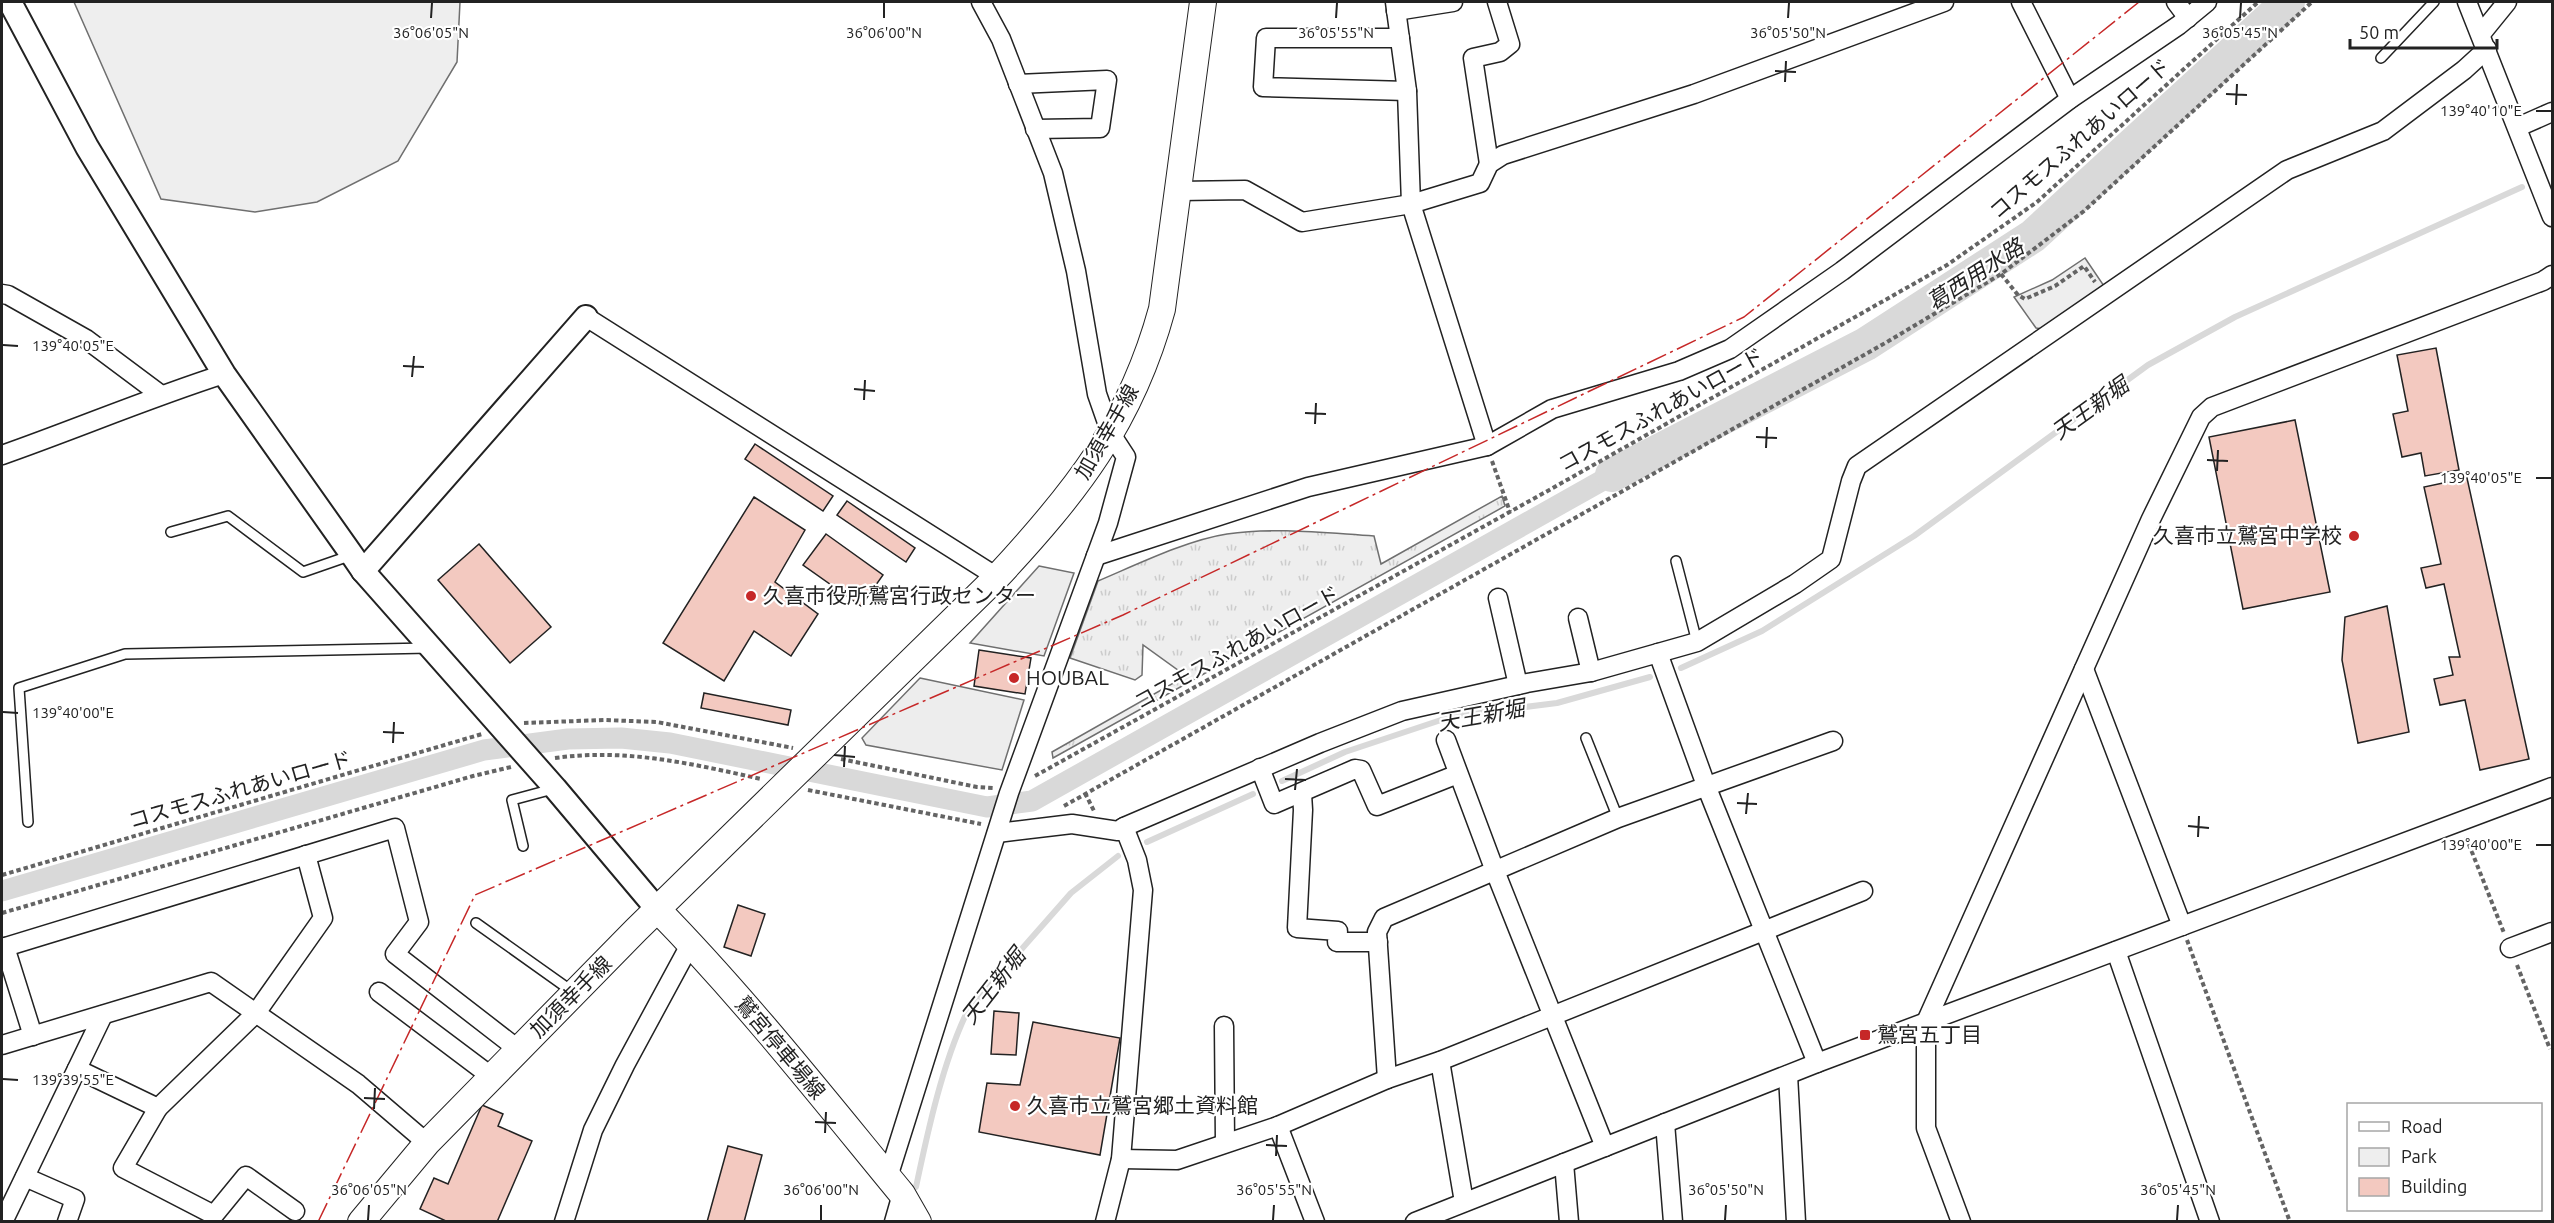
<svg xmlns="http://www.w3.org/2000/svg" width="2554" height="1223" font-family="Ubuntu,'Noto Sans JP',sans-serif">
  <defs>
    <pattern id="grass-tufts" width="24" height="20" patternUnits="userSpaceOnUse" patternTransform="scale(1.5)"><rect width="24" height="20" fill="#eee"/><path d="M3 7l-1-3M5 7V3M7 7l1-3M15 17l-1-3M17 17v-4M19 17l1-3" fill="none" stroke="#ccc"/></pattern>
  </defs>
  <rect width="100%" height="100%" fill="#fff"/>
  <!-- grass -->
  <path fill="url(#grass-tufts)" stroke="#6f6f6f" stroke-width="1.5" d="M1502,496L1505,506L1053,758L1052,752L1186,676L1143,645L1142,675L1135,680L1070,658L1098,581C1136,565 1187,540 1227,534C1276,527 1325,533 1374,536L1381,564Z"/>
  <!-- green -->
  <g fill="#eee" stroke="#6f6f6f" stroke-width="1.5">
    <path d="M74,2H460L457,62L398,161L317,202L255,212L161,199Z"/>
    <path d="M2085,258L2104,286L2043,329L2036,328L2014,297L2052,280Z"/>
  </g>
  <!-- parking -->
  <g fill="#ededed" stroke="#6f6f6f" stroke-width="1.5">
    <path d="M1039,566L1074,573L1044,656L970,643Z"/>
    <path d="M920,678L1024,700L1002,770L866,745L862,738Z"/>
  </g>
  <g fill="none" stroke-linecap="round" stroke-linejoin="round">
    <!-- stream -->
    <g stroke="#d9d9d9" stroke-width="6">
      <path d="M1681,668L1762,631L1914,536L2148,365L2235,317L2522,187"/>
      <path d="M1282,781L1345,752L1453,716L1557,703L1650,677"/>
      <path d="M1147,842L1253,794"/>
      <path d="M916,1187C928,1130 943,1061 968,1010L1071,893L1118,856"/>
    </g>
    <!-- canal -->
    <path stroke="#d9d9d9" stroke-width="21" d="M2,891L484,750L568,739L621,738L670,743L987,807L1032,801L1612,475"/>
    <!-- river -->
    <path stroke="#d9d9d9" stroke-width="34" d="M1612,475L1866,344L2033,236L2288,2"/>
  </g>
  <!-- building -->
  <g fill="#f3c9c0" stroke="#222" stroke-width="1.5">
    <path d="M2436,348L2459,470L2425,476L2421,453L2402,457L2393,414L2408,411L2397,355Z"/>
    <path d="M2295,420L2330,592L2243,609L2209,437Z"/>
    <path d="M755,444L833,496L823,511L745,459Z"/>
    <path d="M2467,478L2529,759L2480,770L2465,700L2440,705L2434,679L2453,675L2449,657H2460L2444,584L2426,588L2421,568L2441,564L2424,487Z"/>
    <path d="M754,497L805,530L775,582L818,614L791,656L754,631L724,681L663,643Z"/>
    <path d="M847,501L915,548L906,562L837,515Z"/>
    <path d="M826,534L883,575L861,606L803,565Z"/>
    <path d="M479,544L551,627L510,663L438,580Z"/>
    <path d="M2387,606L2409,732L2358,743L2342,660L2345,617Z"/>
    <path d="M979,650L1031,658L1025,694L974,686Z"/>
    <path d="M704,693L791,710L788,725L701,708Z"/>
    <path d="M738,905L765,914L751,956L724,947Z"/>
    <path d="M994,1011L1019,1013L1016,1055L991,1054Z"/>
    <path d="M1033,1022L1120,1038L1100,1155L979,1132L987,1083L1020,1085Z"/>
    <path d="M482,1105L503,1114L498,1126L532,1141L497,1222H448L420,1209L434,1178L448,1184Z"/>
    <path d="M728,1146L762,1155L744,1222H707Z"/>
  </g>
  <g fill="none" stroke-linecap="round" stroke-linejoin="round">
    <defs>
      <g id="service">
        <path d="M2381,58L2434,2"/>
        <path d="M171,532L228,516L303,572L352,555"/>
        <path d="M1676,561L1697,642"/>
        <path d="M1586,738L1618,818"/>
        <path d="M28,822L19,688L125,654L429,648"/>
        <path d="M523,846L512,800L553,789"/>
        <path d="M476,923L573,992"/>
      </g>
      <g id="minor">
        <path d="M1395,2L1407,91L1411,204L1487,446"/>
        <path d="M2021,2L2070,99"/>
        <path d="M2176,2L2188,18"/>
        <path d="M2467,2L2552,217"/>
        <path d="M1396,11L1453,2"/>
        <path d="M2481,34L2507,2"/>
        <path d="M1400,38H1266L1263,87L1407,91"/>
        <path d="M1018,84L1107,80L1100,128L1035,129"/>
        <path d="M2518,127L2552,112"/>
        <path d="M1489,164L1473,58L1500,52L1510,44L1497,2"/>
        <path d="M1179,191L1245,190L1302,222L1411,204L1480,183L1489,164L1503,155L1694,94L1944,2"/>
        <path d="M2,294L8,295L86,339L161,395"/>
        <path d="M586,317L997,577"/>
        <path d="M2,455C76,429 149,398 224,374"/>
        <path d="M1096,556L1308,487L1487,446L1552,409L1679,371L1730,349L1842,271L2070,99L2179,25L2207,2"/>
        <path d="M1498,598L1518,685"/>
        <path d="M1578,618L1591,672"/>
        <path d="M1658,653L1707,788L1817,1063"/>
        <path d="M2084,669L2182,926"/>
        <path d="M1446,740L1495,871L1605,1147"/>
        <path d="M1260,768L1274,804L1355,769L1361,770L1377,806L1458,774"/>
        <path d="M1302,794L1303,810L1297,928L1338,931L1337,942H1378"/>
        <path d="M1124,827L1320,743L1402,711L1527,683L1591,672L1697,642L1795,584L1831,559L1851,481L1857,466L2287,170L2383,131L2464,70L2487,49"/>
        <path d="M997,833L1072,824L1118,831L1124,827L1137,860L1143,890L1121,1159L1105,1222"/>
        <path d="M5,947L33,1036"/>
        <path d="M2,948L395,828L419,922L395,954L519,1050"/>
        <path d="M2510,948L2552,932"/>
        <path d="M2116,951L2210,1222"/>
        <path d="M379,992L492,1077"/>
        <path d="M1224,1026L1225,1143"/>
        <path d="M2,1045L211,982L358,1084L427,1143"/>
        <path d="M1440,1061L1464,1202"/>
        <path d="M77,1069L158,1108L256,1013L323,918L306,855"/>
        <path d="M1788,1075L1796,1222"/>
        <path d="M1387,1079L1377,932L1384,918L1618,818L1833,741"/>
        <path d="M158,1108L123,1168L214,1215L246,1176L295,1211"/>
        <path d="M1665,1123L1673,1222"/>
        <path d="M1278,1126L1315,1222"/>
        <path d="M1121,1159L1177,1160L1278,1126L1387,1079L1440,1061L1863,891"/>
        <path d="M1564,1163L1569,1222"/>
        <path d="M25,1177L75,1199L67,1222"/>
        <path d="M888,1177L1009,793L1108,523L1126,457L1111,434L1097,394L1076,271L1053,173L1001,39L981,2"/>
        <path d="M3,1222L103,1015"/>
        <path d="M564,1222L593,1130L625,1065L691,943"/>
        <path d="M894,1222L902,1194"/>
        <path d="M1415,1222L1817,1063L2552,787"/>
        <path d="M1961,1222L1926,1128V1022L2151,519L2201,417L2212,407L2543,281L2552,275"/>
      </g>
      <g id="tertiary">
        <path d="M10,2L87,147L224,374L352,555L363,571L555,788L657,909"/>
        <path d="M363,571L586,317"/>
      </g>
      <g id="secondary">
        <path d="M657,909C745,999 823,1098 902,1194L918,1222"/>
        <path d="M361,1222L427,1143L636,930L997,577C1076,492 1131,423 1162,309L1203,2"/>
      </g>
    </defs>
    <!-- service casing -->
    <use href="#service" stroke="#222" stroke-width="12"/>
    <!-- minor casing -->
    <use href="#minor" stroke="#222" stroke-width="21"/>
    <!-- tertiary casing -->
    <use href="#tertiary" stroke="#222" stroke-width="26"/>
    <!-- secondary casing -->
    <use href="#secondary" stroke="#222" stroke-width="28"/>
    <!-- path -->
    <g stroke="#646464" stroke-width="4" stroke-dasharray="4.5 3" stroke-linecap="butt">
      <path d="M2001,274L2018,295L2025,299L2055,286L2084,266L2095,282"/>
      <path d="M1492,461L1510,512"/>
      <path d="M524,723L604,720L657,722L793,748"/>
      <path d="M555,758C626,748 693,764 761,779"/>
      <path d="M841,759L977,787L993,788"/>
      <path d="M1035,776L1551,489L1947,265L2037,202L2258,2"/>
      <path d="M808,790L981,824"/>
      <path d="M1085,793L1094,811"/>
      <path d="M1064,806L1887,342L2001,274L2084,211L2312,2"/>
      <path d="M2466,837L2504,933"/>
      <path d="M2,875L482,734"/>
      <path d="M2,913L473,776L511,767"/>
      <path d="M2187,940L2290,1222"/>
      <path d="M2517,965L2550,1049"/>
    </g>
    <!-- service -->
    <use href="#service" stroke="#fff" stroke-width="9"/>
    <!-- minor -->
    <use href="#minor" stroke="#fff" stroke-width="18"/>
    <!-- tertiary -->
    <use href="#tertiary" stroke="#fff" stroke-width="22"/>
    <!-- secondary -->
    <use href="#secondary" stroke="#fff" stroke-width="26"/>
    <!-- power -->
    <path stroke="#c62828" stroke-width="1.5" stroke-dasharray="21 4.5 3 4.5" stroke-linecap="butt" d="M318,1222L475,895L1123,615L1744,317L2139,2"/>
  </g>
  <!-- ticks -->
  <path fill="none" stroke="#222" stroke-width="2" d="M431,18L432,3M884,18V3M1336,18L1337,3M1788,18L1789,3M2240,18L2241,3M1775,71L1796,72M1785,82L1786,61M2226,94L2247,95M2236,105L2237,84M2536,111H2551M3,345L18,346M403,366L424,367M412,377L414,356M854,389L875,391M864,400L865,380M1305,413L1326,414M1315,424L1316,403M1756,437L1777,438M1766,448L1767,427M2207,460L2228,461M2217,471L2218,450M2536,478H2551M3,712L18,713M383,732L404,733M393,743L394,722M834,755L855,757M844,767L845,746M1285,779L1306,780M1295,790L1297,769M1737,803L1757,804M1746,814L1748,793M2188,826L2209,828M2198,837L2199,816M2536,845H2551M3,1079L18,1080M364,1098L385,1099M374,1109L375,1088M815,1122L836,1123M825,1133L826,1112M1266,1145L1287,1146M1276,1156L1277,1135M368,1220L369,1205M821,1220V1205M1273,1220L1274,1205M1725,1220L1726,1205M2177,1220L2178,1205"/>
  <!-- markers -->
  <g fill="#c62828" stroke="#fff" stroke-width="2">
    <circle cx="2354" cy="536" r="6"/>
    <circle cx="751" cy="596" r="6"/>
    <circle cx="1014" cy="678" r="6"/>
    <rect x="1859" y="1029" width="12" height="12" rx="3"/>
    <circle cx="1015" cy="1106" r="6"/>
  </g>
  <g text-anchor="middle" stroke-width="4.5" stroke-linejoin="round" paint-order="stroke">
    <!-- street labels -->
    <g font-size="21" fill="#222" stroke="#fff">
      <text transform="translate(2080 139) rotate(-41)" y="7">コスモスふれあいロード</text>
      <text transform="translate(1661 410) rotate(-29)" y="7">コスモスふれあいロード</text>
      <text transform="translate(1107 432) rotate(-60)" y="7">加須幸手線</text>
      <text transform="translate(1237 648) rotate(-29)" y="7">コスモスふれあいロード</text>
      <text transform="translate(240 790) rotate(-16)" y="7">コスモスふれあいロード</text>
      <text transform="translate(571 997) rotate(-45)" y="7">加須幸手線</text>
      <text transform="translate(780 1048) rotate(50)" y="7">鷲宮停車場線</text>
    </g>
    <!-- poi labels -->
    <g font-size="21" fill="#222" stroke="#fff" text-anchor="start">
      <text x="2342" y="543" text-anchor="end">久喜市立鷲宮中学校</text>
      <text x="763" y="603">久喜市役所鷲宮行政センター</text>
      <text x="1026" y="685">HOUBAL</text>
      <text x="1877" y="1042">鷲宮五丁目</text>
      <text x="1027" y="1113">久喜市立鷲宮郷土資料館</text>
    </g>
    <!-- water labels -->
    <g font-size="22" font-style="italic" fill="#222" stroke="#fff">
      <text transform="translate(1975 274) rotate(-33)" y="8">葛西用水路</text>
      <text transform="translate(2090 408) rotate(-36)" y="8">天王新堀</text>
      <text transform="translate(1481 715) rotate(-10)" y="8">天王新堀</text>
      <text transform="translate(993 986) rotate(-52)" y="8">天王新堀</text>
    </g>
  </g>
  <g font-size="15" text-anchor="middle" fill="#222" stroke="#fff" stroke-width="4.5" stroke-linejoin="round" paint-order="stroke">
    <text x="431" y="38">36°06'05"N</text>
    <text x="884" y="38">36°06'00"N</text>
    <text x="1336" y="38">36°05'55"N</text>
    <text x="1788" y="38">36°05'50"N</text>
    <text x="2240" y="38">36°05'45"N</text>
    <text x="2481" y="116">139°40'10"E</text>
    <text x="73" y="351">139°40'05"E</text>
    <text x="2481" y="483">139°40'05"E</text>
    <text x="73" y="718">139°40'00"E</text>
    <text x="2481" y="850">139°40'00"E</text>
    <text x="73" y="1085">139°39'55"E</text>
    <text x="369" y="1195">36°06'05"N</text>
    <text x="821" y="1195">36°06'00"N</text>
    <text x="1274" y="1195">36°05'55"N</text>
    <text x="1726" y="1195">36°05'50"N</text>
    <text x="2178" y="1195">36°05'45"N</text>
  </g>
  <!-- border -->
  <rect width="2554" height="1223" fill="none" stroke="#222222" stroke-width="6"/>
  <!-- legend -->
  <rect x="2347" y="1103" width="195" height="108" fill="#ffffff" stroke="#a7a7a7" stroke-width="1.5"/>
  <rect x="2359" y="1122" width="30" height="9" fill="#ffffff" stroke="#a7a7a7" stroke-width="1.5"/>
  <text x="2401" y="1133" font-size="18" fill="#222222">Road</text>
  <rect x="2359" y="1148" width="30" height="18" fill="#eeeeee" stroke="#a7a7a7" stroke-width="1.5"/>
  <text x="2401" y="1163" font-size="18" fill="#222222">Park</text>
  <rect x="2359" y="1178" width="30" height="18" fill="#f3c9c0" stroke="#a7a7a7" stroke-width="1.5"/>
  <text x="2401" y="1193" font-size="18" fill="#222222">Building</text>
  <!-- scale -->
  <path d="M2350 39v9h147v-9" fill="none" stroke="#222222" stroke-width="3"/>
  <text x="2359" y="39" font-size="18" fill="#222222" stroke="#ffffff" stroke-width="4.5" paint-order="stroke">50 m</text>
</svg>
